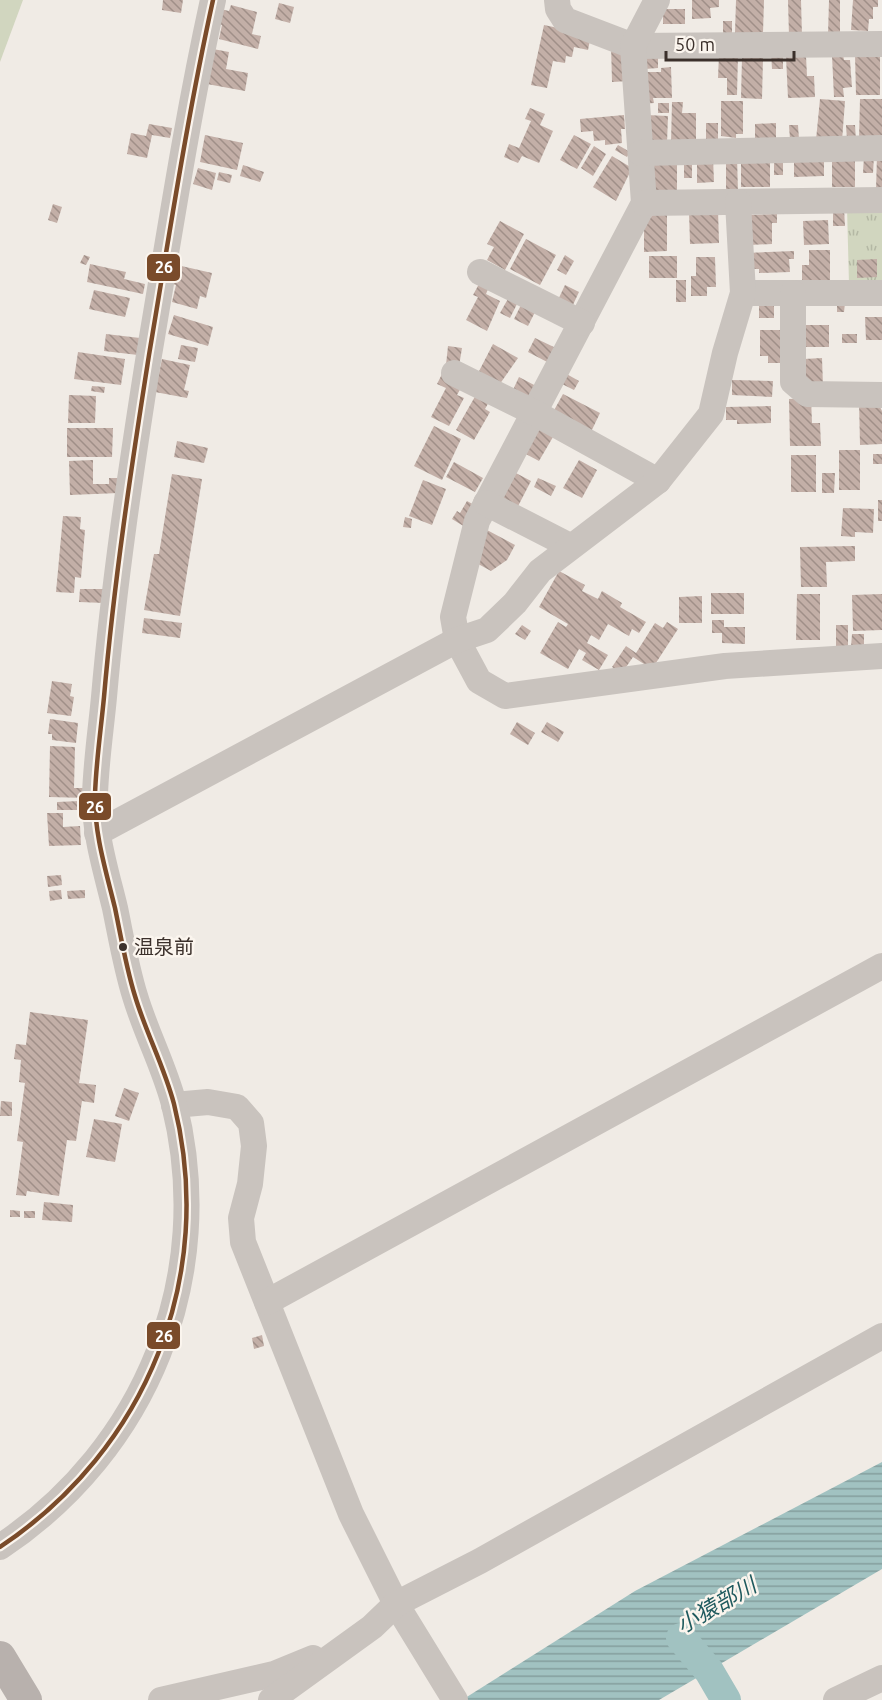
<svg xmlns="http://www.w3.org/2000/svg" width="882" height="1700" font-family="Ubuntu,'Noto Sans JP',sans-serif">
  <defs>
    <pattern id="park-tufts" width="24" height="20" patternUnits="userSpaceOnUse" patternTransform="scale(1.5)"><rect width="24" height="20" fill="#d1d6bf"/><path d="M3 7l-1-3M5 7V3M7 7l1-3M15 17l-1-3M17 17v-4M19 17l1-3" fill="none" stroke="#b4b8a4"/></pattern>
    <pattern id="water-rules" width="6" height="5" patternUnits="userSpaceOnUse" patternTransform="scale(1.5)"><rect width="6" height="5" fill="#a1c2c1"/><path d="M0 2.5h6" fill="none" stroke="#849e9d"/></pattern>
    <pattern id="building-back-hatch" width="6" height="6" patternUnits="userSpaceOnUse" patternTransform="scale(1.5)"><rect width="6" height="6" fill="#c3afa7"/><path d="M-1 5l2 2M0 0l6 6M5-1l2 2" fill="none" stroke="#a08f88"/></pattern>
  </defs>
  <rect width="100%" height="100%" fill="#f0ebe5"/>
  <!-- grass -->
  <path fill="#d1d6bf" d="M0,0H23L0,62Z"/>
  <!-- park -->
  <path fill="url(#park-tufts)" d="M847,207H882V284H849Z"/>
  <!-- water -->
  <path fill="url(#water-rules)" d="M882,1462V1569L659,1700H462L635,1591Z"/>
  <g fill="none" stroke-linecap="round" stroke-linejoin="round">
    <!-- river -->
    <path stroke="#a1c2c1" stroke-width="30" d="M681,1638L709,1671L726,1700"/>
  </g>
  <!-- building -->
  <g fill="url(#building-back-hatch)">
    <path d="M163,0H183L181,13L162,10Z"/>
    <path d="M692,0H719V7L710,8L711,18L692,19Z"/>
    <path d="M736,0H764L763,33H735Z"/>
    <path d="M788,0H801L802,36H789Z"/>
    <path d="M829,0H840V35H828Z"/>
    <path d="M853,0H878V7H873V19H869L868,31L851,30Z"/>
    <path d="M279,3L294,7L290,23L275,19Z"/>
    <path d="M231,5L257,12L252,34L261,36L258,49L219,39L222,25L216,24L220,9L229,11Z"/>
    <rect x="663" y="9" width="22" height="15"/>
    <path d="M723,21H732V36L723,37Z"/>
    <path d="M544,25L591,35L588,50L574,47L572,57L566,56L565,63L553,61L547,88L531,85Z"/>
    <path d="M611,44L629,51V81L612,82Z"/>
    <path d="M213,49L229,52L226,69L248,73L245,91L207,84Z"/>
    <path d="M783,51V69H772L771,52Z"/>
    <path d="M880,53V95H856L855,54Z"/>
    <path d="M719,54L738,55L737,95H727V78H718Z"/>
    <path d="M644,55H658V68L645,69Z"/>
    <path d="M843,55L844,60H850L852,87L843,88L844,97H834L832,56Z"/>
    <path d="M806,56L807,76H814L815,97L788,98L786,57Z"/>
    <path d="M742,58H763L762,99L741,98Z"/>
    <path d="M671,67L672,98H653L654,103L641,104L640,72H661V68Z"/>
    <path d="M820,99L845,101L842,141L816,140Z"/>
    <path d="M860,99H882V139H859Z"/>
    <path d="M721,101H743V134H736V138L721,136Z"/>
    <path d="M672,102H683L682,113H696V143H671Z"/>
    <rect x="658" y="103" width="11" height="10"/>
    <path d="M530,108L545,114L540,125L553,131L539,163L522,156L518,163L504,157L509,144L519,148L531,121L525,119Z"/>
    <path d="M624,115L625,129H621L622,143L605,145V140L594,141L593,131L581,132L580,119Z"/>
    <path d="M646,115L668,116L667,143L645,142Z"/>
    <path d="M706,123H718V142L706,143Z"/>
    <path d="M776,123V141H755V124Z"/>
    <path d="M149,124L172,128L170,138L152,135L147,158L127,154L131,133L146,136Z"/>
    <path d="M789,125H798L799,140H790Z"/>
    <path d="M846,125H855L856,140H847Z"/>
    <path d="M205,135L243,143L237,170L200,162Z"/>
    <path d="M574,135L591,144L577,169L560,160Z"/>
    <path d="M618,145L630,152L627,157L615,150Z"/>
    <path d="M594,146L606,154L593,176L581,168Z"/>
    <path d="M877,154H882V191H876Z"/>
    <rect x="774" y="155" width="9" height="20"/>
    <path d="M832,155L855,156V187H832Z"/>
    <path d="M864,155L874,156L873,173H863Z"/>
    <path d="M612,156L632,168L616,201L593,187Z"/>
    <path d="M726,156H737L738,193H726Z"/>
    <path d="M794,156H824V176L794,177Z"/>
    <path d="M684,157L692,158V178H684Z"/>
    <path d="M652,158H677V190H651Z"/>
    <path d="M697,158H713L714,182L697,183Z"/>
    <rect x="741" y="160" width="29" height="27"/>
    <path d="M243,165L264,172L260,182L240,176Z"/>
    <path d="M198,168L216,173L212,190L193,184Z"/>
    <path d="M219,172L232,175L230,183L217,180Z"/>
    <path d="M53,204L62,207L57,223L48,220Z"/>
    <path d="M833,209H844L845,226H833Z"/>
    <path d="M718,210L719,243L690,244L689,212Z"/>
    <path d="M654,214H667V251L644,252V223Z"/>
    <path d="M777,214V223H772V244L749,245L748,215Z"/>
    <path d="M828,220L829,244L804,245L803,221Z"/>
    <path d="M500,221L524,234L505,270L487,260L494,247L487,244Z"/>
    <path d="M526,239L556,255L540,285L510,269Z"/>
    <path d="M809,250H830V283L802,284V265H809Z"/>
    <path d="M794,251V259H789L790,272L759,273V269H746V253Z"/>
    <path d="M84,255L90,257L86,265L80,263Z"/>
    <path d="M565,255L574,261L566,275L557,270Z"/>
    <rect x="649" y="256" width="28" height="22"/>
    <path d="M696,257H715L716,287H707V296H691V276H696Z"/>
    <path d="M877,259V277L857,278V260Z"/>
    <path d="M90,264L126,272L124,279L145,284L143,294L87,282Z"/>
    <path d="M177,265L212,273L206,298L200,296L197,309L172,302L176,285L172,284Z"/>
    <rect x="676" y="280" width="10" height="22"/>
    <path d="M479,284L488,289L486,294L500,301L487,331L466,320L478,297L473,295Z"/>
    <path d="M565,285L579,292L571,309L557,302Z"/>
    <path d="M94,290L130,298L125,317L89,309Z"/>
    <path d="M509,297L518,302L510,318L500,313Z"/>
    <path d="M523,301L537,308L528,326L514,319Z"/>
    <path d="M774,302V318H759V303Z"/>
    <path d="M837,303H845L844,312H837Z"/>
    <path d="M174,315L213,327L208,346L168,334Z"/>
    <path d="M865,317H882V340H866Z"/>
    <path d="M804,325H829V347H797Z"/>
    <path d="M760,330H780L781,363H768V356H760Z"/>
    <path d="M106,334L140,338L138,355L104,351Z"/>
    <rect x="842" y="334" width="15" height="9"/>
    <path d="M535,338L558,349L551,364L528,352Z"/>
    <path d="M493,344L518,358L497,388L476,377Z"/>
    <path d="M181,345L198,348L195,362L178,359Z"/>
    <path d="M448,346L462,348L459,366L446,365Z"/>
    <path d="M78,352L125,359L121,385L74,379Z"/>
    <path d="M822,358L823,386L805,387L804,359Z"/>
    <path d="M162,359L190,365L184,390L189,391L187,398L155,392Z"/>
    <path d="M563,372L579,381L574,390L558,382Z"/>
    <path d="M442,374L463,384L457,395L464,398L449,426L431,417L446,388L437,384Z"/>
    <path d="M519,377L536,386L528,402L511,394Z"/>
    <path d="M732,380L773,381L772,397L732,395Z"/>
    <path d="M92,386L105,387L104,393L91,391Z"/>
    <path d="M477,393L490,400L485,409L490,412L474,440L456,430Z"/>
    <path d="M563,394L600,413L590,434L552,414Z"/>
    <path d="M69,395L96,396L95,423H68Z"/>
    <path d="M811,398L812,423H820L821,446H790L789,399Z"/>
    <path d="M859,401L880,407L882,411V444L860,445Z"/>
    <path d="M771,406V423L737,424V420H726V407Z"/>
    <path d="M434,426L461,439L442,480L414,466Z"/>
    <path d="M536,427L553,437L539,461L522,452Z"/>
    <path d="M67,428H113L112,457H67Z"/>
    <path d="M177,441L208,448L204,463L174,457Z"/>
    <rect x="839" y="450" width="21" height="40"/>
    <rect x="873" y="454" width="9" height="10"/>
    <rect x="791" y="455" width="25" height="37"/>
    <path d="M93,460V484H109V478H119V493L70,495L69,461Z"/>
    <path d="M579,460L597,470L582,498L563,488Z"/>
    <path d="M454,462L483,478L475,492L446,477Z"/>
    <path d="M512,471L531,481L515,512L495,502Z"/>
    <path d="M822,473H835L834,493H822Z"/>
    <path d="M172,474L202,479L180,616L144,610L154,554H159Z"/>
    <path d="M538,478L556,486L551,496L534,487Z"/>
    <path d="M423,480L446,489L432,525L409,516Z"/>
    <rect x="878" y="500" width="4" height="21"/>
    <path d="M467,501L478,507L465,527L452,519L457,511L460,513Z"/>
    <path d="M843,508L874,509L873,533L855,532V537L841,536Z"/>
    <path d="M63,516L81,517L80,529L85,530L81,578L75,577L74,593L56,592Z"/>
    <path d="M405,517L412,519L411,528L403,527Z"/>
    <path d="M487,530L515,545L507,560L491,571L471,560Z"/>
    <path d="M855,546V561L826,562L827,587H801L800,547Z"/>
    <path d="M559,571L585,585L582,591L598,599L602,591L622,603L620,607L646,622L639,633L632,629L629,636L608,624L599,640L591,635L587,643L608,655L599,670L582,660L586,653L579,649L568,669L540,653L558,622L566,627L568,624L539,607Z"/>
    <path d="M80,589H106L105,603L79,602Z"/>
    <rect x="711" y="593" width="33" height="21"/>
    <path d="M797,594H820V640H796Z"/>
    <path d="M882,594V630L853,631L852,595Z"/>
    <path d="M702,596V623H679V597Z"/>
    <path d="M144,618L182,623L180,638L142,633Z"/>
    <path d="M712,620H724V627H745V644L722,643V633H712Z"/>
    <path d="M667,622L678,629L652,669L633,657L622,673L612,667L626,646L636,653L655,623L663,628Z"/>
    <path d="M522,625L531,631L525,640L515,634Z"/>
    <rect x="836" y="625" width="12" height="23"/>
    <path d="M852,634H864V648L851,647Z"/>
    <path d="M52,681L72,684L70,696L74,697L71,716L47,713Z"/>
    <path d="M50,719L78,723L76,743L52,740V734H48Z"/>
    <path d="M517,722L535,733L528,745L510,734Z"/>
    <path d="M547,722L564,732L558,742L541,732Z"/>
    <path d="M50,746L75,747L74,788H87V798L49,797Z"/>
    <path d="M80,801V810H57V802Z"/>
    <path d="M47,813H63V827L80,826L81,845L49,846Z"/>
    <path d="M61,875L62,885L48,887L47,876Z"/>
    <path d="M61,890L62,899L50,901L49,891Z"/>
    <path d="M85,890V898L68,899L67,891Z"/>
    <path d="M30,1012L88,1020L79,1083L96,1085L94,1103L82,1101L76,1141L67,1140L59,1196L27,1191L26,1196L16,1195L23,1142L17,1141L25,1083L19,1082L21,1060L14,1059L16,1044L26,1045Z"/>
    <path d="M124,1088L139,1093L129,1121L115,1116Z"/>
    <path d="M1,1101L12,1102V1116H0Z"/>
    <path d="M94,1119L122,1124L115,1162L86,1157Z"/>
    <path d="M44,1202L73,1205L72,1222L42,1220Z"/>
    <path d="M10,1210L20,1211V1217H10Z"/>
    <rect x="24" y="1211" width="11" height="7"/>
    <path d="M262,1335L264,1346L254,1349L252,1338Z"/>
  </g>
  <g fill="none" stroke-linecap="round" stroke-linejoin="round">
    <!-- minor -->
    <g stroke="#c9c3be" stroke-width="26">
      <path d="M557,0L558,9L565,20L633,46L882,44"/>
      <path d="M657,0L633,46L644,203L477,521L453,617L457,640L479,681L505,696L725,666L882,656"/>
      <path d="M641,153L882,148"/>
      <path d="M644,203L882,200"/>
      <path d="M480,272L582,323"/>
      <path d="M743,293H882"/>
      <path d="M793,293V382L807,394L882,395"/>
      <path d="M454,373L533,412L658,481"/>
      <path d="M486,503L570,546"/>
      <path d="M97,833L457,640L487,630L515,603L540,571L658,481L711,414L725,353L743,293L738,202"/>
      <path d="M174,1105L208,1102L237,1107L251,1123L254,1146L250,1184L241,1218L243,1242L351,1514L396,1604L455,1700"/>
      <path d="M267,1302L882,966"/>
      <path d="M0,1547C147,1449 217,1276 174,1104C164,1066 146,1033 135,996C126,967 121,937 115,908C106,871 94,833 95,795C96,762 101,729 104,697C114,582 131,469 149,355C169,237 187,118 213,0"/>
      <path d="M161,1700L274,1674L313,1658"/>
      <path d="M271,1700L372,1627L396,1604L480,1561L882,1336"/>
      <path d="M836,1700L882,1678"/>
    </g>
    <!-- major -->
    <path stroke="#b8b1ad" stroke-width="32" d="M0,1657L26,1700"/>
    <defs>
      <path id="bus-1" d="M0,1547C147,1449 217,1276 174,1104C164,1066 146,1033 135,996C126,967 121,937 115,908C106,871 94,833 95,795C96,762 101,729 104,697C114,582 131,469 149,355C169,237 187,118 213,0"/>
    </defs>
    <!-- bus-1 casing -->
    <use href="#bus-1" stroke="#fbf5ee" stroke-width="9"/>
    <!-- bus-1 -->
    <use href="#bus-1" stroke="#7a4b2a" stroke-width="4.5"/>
  </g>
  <!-- markers -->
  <circle fill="#3b302b" stroke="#fbf5ee" stroke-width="2" cx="123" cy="947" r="5"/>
  <g text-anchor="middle" stroke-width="5" stroke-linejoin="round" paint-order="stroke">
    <!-- bus labels -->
    <g font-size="20" fill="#3b302b" stroke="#fbf5ee" text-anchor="start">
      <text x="134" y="954">温泉前</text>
    </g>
    <!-- water labels -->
    <g font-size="22" font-style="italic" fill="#1f5a5e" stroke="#fbf5ee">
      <text transform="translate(716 1605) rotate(-30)" y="8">小猿部川</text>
    </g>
  </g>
  <g stroke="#fbf5ee" stroke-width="2">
    <rect x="146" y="253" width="35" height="29" rx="6" fill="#7a4b2a"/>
    <rect x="78" y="792" width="34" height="29" rx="6" fill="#7a4b2a"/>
    <rect x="146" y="1321" width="35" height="29" rx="6" fill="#7a4b2a"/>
  </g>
  <g font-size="16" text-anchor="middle" font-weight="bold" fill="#fff">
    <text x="164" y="273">26</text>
    <text x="95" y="813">26</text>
    <text x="164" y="1342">26</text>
  </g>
  <!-- scale -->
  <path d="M666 51v9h128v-9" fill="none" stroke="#3b302b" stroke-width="3"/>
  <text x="675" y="51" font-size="18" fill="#3b302b" stroke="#fbf5ee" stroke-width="4.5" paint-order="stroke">50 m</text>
</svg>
